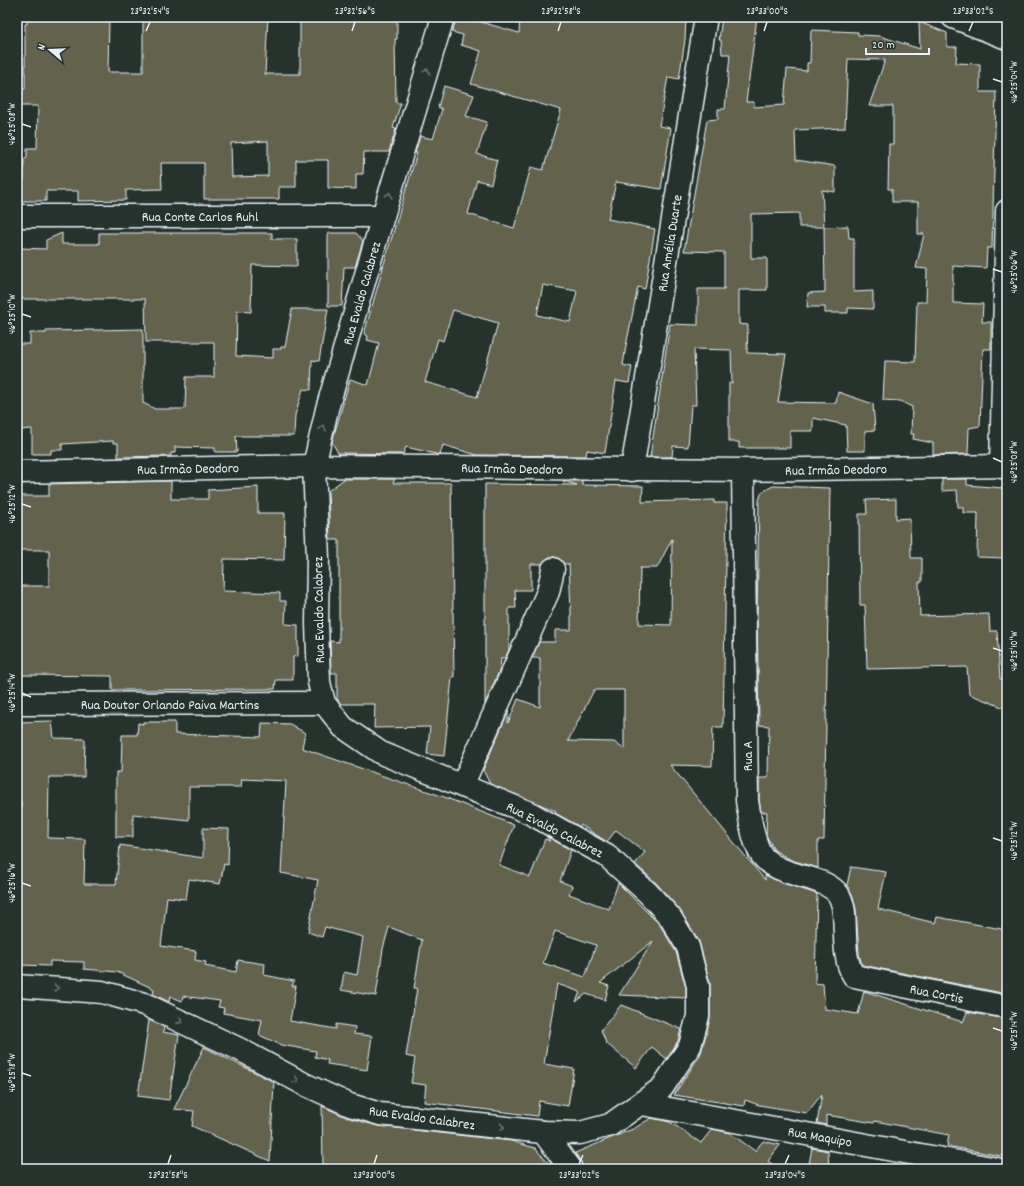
<svg xmlns="http://www.w3.org/2000/svg" width="1024" height="1186" font-family="Dekko,sans-serif">
  <rect width="100%" height="100%" fill="#26332d"/>
  <filter id="ink" filterUnits="userSpaceOnUse"><feTurbulence type="fractalNoise" baseFrequency=".025" numOctaves="2"/><feDisplacementMap in="SourceGraphic" scale="8" xChannelSelector="R" yChannelSelector="G"/><feConvolveMatrix kernelMatrix="1 2 1 2 8 2 1 2 1" color-interpolation-filters="sRGB"/></filter>
  <g filter="url(#ink)">
    <!-- building -->
    <g fill="#63634e" stroke="#e8f1f8" fill-rule="evenodd">
      <path d="M27,17H109L108,72H143V17H268L265,74H300V17H397V39H395L396,103H401L393,128L396,129L389,152H364L363,174H356V189L328,188V160H296V187H279V199H204V163H161L162,189L126,190V200L78,201V191H46V201H17V180H24V159L27,158V148H37L38,106H17V89H25V24H27ZM268,141V176L232,177L231,143Z"/>
      <path d="M457,17H464L519,33L520,17H686L685,40L679,79L668,77L659,126L671,128L661,189L616,182L608,219L655,229L645,289L638,287L626,346L623,365L632,367L629,383L616,381L605,453L587,450L586,456L477,455L443,445L440,455L406,447L403,454L338,453L332,442L350,379L368,385L379,343L367,340L368,336L364,334L383,268H381L382,265L383,267L417,153H415L420,136L433,139L442,109L438,107L444,86L474,95L466,116L487,122L477,154L497,160L491,184L477,180L468,214L514,228L531,167L543,170L561,110L471,84L481,51L461,45L463,35L452,32ZM543,285L577,291L570,322L537,315ZM453,310L498,323L477,397L425,382L438,339L443,341Z"/>
      <path d="M722,17H757L746,102H754V107L784,105L787,69L807,71V63H810L811,30L858,32V35L880,36L920,49L919,22L947,33V47H957L956,63L980,64V92H996L992,248H987L986,268L953,266V303L983,304L982,322H991V349H983L980,426L969,428L968,454L933,455V443L913,439L914,434H911L912,407L900,401L883,400L885,361L915,362L917,302H926L927,269L916,268L924,234H918V202H892V189H888L889,144H893V106H869L885,60L848,59L845,128L795,130L796,160L835,166V192L822,190L824,227H799V213L751,214V258H767V290H739V324L748,325L747,353L786,354L778,402L836,403L838,392L873,404L875,430L865,431V451H847L846,425L813,418V431H790V448H739V442H729V383H732L731,350L694,349L696,405H691L688,447L673,446L672,457H650L670,324L698,325V289H724V252L684,251L707,120L718,119V109H725L730,54H722L721,40H719Z"/>
      <path d="M848,226L849,238H854V292L873,291V309L848,308V313H825V307H807L808,293L825,292L824,227Z"/>
      <path d="M62,233V244H99V233H272V239H297V266L252,265L251,312L237,311L236,356L273,358V349H281V347H285L292,309H328L319,361L312,360L311,390L303,389L295,415L294,436H236L237,452H215V448L175,447V453H171V456L118,457V443H113V441L62,444V450H51V454H32V429L21,430V415H18L17,377V344H30V333H46V331L143,329V403L155,409H185L186,377H214V342H146L145,299H19V248L46,249V240Z"/>
      <path d="M328,233H356L363,241L355,267H344L342,306H328Z"/>
      <path d="M344,479H395L393,483H451L454,677H452L444,756L427,754L430,727L374,728L375,704H341L337,699V673H331L330,641L339,642V540H330L328,491Z"/>
      <path d="M942,479H967V485L1003,488L1004,525H1006L1005,558L977,557L978,513H963V507H958L957,490L942,491Z"/>
      <path d="M171,481V499H208V490L258,487V513H285L284,560L224,559L223,591L280,593V601H286L285,624L298,625V656L293,657V680H276L275,689L112,690V676L20,675L21,586H49V550H17V496H49V484Z"/>
      <path d="M563,481H582V485L643,486L642,502L714,500V503H727L723,727H713L712,766L670,765L765,880V875L783,883L817,894L815,983L823,984L825,1009L858,1014L864,991L963,1022L967,1012L1007,1019V1157L947,1146L949,1135L875,1121L874,1123L826,1115V1125L817,1123L822,1094L807,1113L759,1105L745,1100L744,1106L674,1095L701,1053L710,1019V983L699,941L679,909L657,884L635,864L645,852L616,830L607,842L581,825L580,827L555,813L556,811L490,784L483,770L508,712V723L518,699L540,707V658H532L539,642H555V630H571V612L569,564H564L561,560L555,557H549L542,564H531V590H515L516,608H509V650L505,658H501L500,669L485,704V484L577,485ZM672,539L671,625L639,624L640,568H657ZM594,690H624V749L614,742L568,741Z"/>
      <path d="M773,486L830,488L824,840H818V868L791,860L774,850L766,835L767,812H761L759,800V778H768L769,726L759,725L757,616L759,500L762,492Z"/>
      <path d="M896,499V519L910,518L911,558H922V582H919L920,616L989,614L990,631H997L1000,679L1007,678V709L969,694L967,667L867,669L865,605H860L859,514H867L866,500Z"/>
      <path d="M52,721L54,738L85,739L84,777H49L48,838L85,839L84,884H116L120,845L203,858V828L229,829L228,865L224,864L220,884L189,879L186,899L167,897L161,946L196,951L195,960L206,962L205,966L236,972L238,960L265,964L264,975L294,981L292,986H296L290,1021L336,1029V1024L355,1027L354,1034L372,1036L367,1070L327,1064L328,1060L315,1057L316,1051L281,1045L259,1035L262,1020L223,1013L224,1008L218,1007L220,1001L183,996L182,1001L170,996L169,1002L153,994L154,989L117,972L84,969V962L50,961V966L20,965V952H17V838H21V801L17,800V722Z"/>
      <path d="M143,722H175V734L261,737L262,723L290,724L305,733L302,748L447,798L514,825L499,865L530,877L545,839L550,841L546,836L571,850L560,881L572,886L569,894L609,909L618,883L660,925L676,952L686,988V998L619,995L653,941L600,983L609,986L605,1000L586,994L576,1002L580,992L557,984L544,1064L574,1069L568,1106L539,1101L537,1116L424,1102L426,1085L411,1083L415,1058L406,1056L417,988H414L422,940L389,927L383,949L376,996L341,990L344,972L357,975L363,937L325,927L322,937L308,932L318,880L281,873L286,781L242,779L241,787H189V820L133,814V837H116V772H121L122,735H137L138,723L143,724ZM555,931L596,945L585,977L543,963Z"/>
      <path d="M851,867L886,872L878,909L935,923L937,917L1007,930V994L862,965L859,954L856,909L853,897L847,885Z"/>
      <path d="M621,1005L681,1029L678,1041L667,1059L652,1047L636,1068L606,1043L601,1030Z"/>
      <path d="M149,1020L164,1027L163,1032L179,1035L169,1100L138,1096Z"/>
      <path d="M204,1047L274,1082L270,1161L192,1126L194,1111L174,1109Z"/>
      <path d="M322,1106L346,1117L378,1126L511,1141L535,1148L549,1164L551,1163L555,1169H323Z"/>
      <path d="M651,1118L670,1122L701,1143L712,1129L730,1133L755,1151L763,1141L780,1145L768,1161L779,1169H583L581,1162L575,1153L635,1128Z"/>
      <path d="M812,1148L828,1151L829,1169H808Z"/>
    </g>
    <g fill="none" stroke-linecap="round" stroke-linejoin="round">
      <defs>
        <g id="minor">
          <path d="M953,17L1007,38"/>
          <path d="M17,216H383"/>
          <path d="M1001,467L1007,211"/>
          <path d="M632,470L706,17"/>
          <path d="M743,470L747,801C750,817 753,848 765,859C776,870 797,875 812,879C821,882 832,886 838,894C851,913 838,952 854,976L1007,1007"/>
          <path d="M17,472L314,466L743,470L1007,466"/>
          <path d="M17,704L324,703"/>
          <path d="M462,786L548,592L553,569"/>
          <path d="M17,986L102,992L144,1004L239,1049L304,1084L350,1105L380,1114L543,1132L580,1133L610,1125L662,1088L690,1046L698,1016V986L688,947L670,917L648,893L607,856L530,813L381,753L343,727L324,703L319,682L317,624L318,558L314,466L327,409L383,216L443,17"/>
          <path d="M642,1104L997,1169"/>
          <path d="M543,1132L571,1169"/>
        </g>
      </defs>
      <!-- minor casing -->
      <use href="#minor" stroke="#e8f1f8" stroke-width="25"/>
      <!-- minor -->
      <use href="#minor" stroke="#26332d" stroke-width="22"/>
    </g>
    <!-- one-way arrows -->
    <defs><path id="oneway-chevron" d="M-2-3.5L2.5 0L-2 3.5" fill="none" stroke-width="1.6" stroke-linecap="round" stroke-linejoin="round"/></defs>
    <g stroke="#6a7674">
      <use href="#oneway-chevron" transform="translate(427 71) rotate(-73)"/>
      <use href="#oneway-chevron" transform="translate(389 195) rotate(-73)"/>
      <use href="#oneway-chevron" transform="translate(323 428) rotate(-76)"/>
      <use href="#oneway-chevron" transform="translate(56 988) rotate(4)"/>
      <use href="#oneway-chevron" transform="translate(180 1021) rotate(26)"/>
      <use href="#oneway-chevron" transform="translate(296 1080) rotate(29)"/>
      <use href="#oneway-chevron" transform="translate(502 1127) rotate(6)"/>
    </g>
  </g>
  <!-- ticks -->
  <path fill="none" stroke="#e8f1f8" stroke-width="1.5" d="M146,31L150,22M352,31L355,22M558,31L561,22M764,31L767,22M969,31L973,22M993,79L1002,82M22,124L31,127M993,269L1002,272M22,314L31,317M993,458L1002,462M22,504L31,507M993,648L1002,651M22,693L31,697M993,838L1002,841M22,883L31,886M993,1028L1002,1031M22,1073L31,1076M168,1164L171,1155M374,1164L377,1155M579,1164L583,1155M785,1164L789,1155"/>
  <g text-anchor="middle" stroke-width="4" stroke-linejoin="round" paint-order="stroke">
    <!-- street labels -->
    <g font-size="14" fill="#e8f1f8" stroke="#26332d">
      <text x="200" y="221">Rua Conte Carlos Ruhl</text>
      <text transform="translate(669 243) rotate(-81)" y="5">Rua Amélia Duarte</text>
      <text transform="translate(361 293) rotate(-74)" y="5">Rua Evaldo Calabrez</text>
      <text transform="translate(188 468) rotate(-1)" y="5">Rua Irmão Deodoro</text>
      <text transform="translate(512 468) rotate(1)" y="5">Rua Irmão Deodoro</text>
      <text transform="translate(836 469) rotate(-1)" y="5">Rua Irmão Deodoro</text>
      <text transform="translate(318 610) rotate(-91)" y="5">Rua Evaldo Calabrez</text>
      <text x="170" y="709">Rua Doutor Orlando Paiva Martins</text>
      <text transform="translate(747 756) rotate(-90)" y="5">Rua A</text>
      <text transform="translate(555 829) rotate(27)" y="5">Rua Evaldo Calabrez</text>
      <text transform="translate(937 993) rotate(11)" y="5">Rua Cortis</text>
      <text transform="translate(422 1117) rotate(8)" y="5">Rua Evaldo Calabrez</text>
      <text transform="translate(820 1136) rotate(10)" y="5">Rua Maquipo</text>
    </g>
  </g>
  <!-- margin -->
  <rect width="1024" height="1186" fill="none" stroke="#26332d" stroke-width="44"/>
  <!-- north arrow -->
  <g transform="translate(50 50) rotate(289)" stroke="#26332d" stroke-width="3" paint-order="stroke">
  <path d="M0-3L7 15L0 10L-7 15Z" fill="#e8f1f8"/>
  <text y="-6" font-size="11" font-weight="bold" text-anchor="middle" fill="#e8f1f8">N</text>
  </g>
  <!-- scale -->
  <path d="M866 48v6h63v-6" fill="none" stroke="#e8f1f8" stroke-width="2"/>
  <text x="872" y="48" font-size="12" fill="#e8f1f8" stroke="#26332d" stroke-width="3" paint-order="stroke">20 m</text>
  <rect x="22" y="22" width="980" height="1142" fill="none" stroke="#e8f1f8" stroke-width="1.5"/>
  <g font-size="10" text-anchor="middle" fill="#e8f1f8">
    <text x="150" y="14">23°32'54"S</text>
    <text x="355" y="14">23°32'56"S</text>
    <text x="561" y="14">23°32'58"S</text>
    <text x="767" y="14">23°33'00"S</text>
    <text x="973" y="14">23°33'02"S</text>
    <text transform="translate(1013 82) rotate(-90)" y="4">46°25'04"W</text>
    <text transform="translate(11 124) rotate(-90)" y="4">46°25'08"W</text>
    <text transform="translate(1013 272) rotate(-90)" y="4">46°25'06"W</text>
    <text transform="translate(11 314) rotate(-90)" y="4">46°25'10"W</text>
    <text transform="translate(1013 462) rotate(-90)" y="4">46°25'08"W</text>
    <text transform="translate(11 504) rotate(-90)" y="4">46°25'12"W</text>
    <text transform="translate(1013 651) rotate(-90)" y="4">46°25'10"W</text>
    <text transform="translate(11 693) rotate(-90)" y="4">46°25'14"W</text>
    <text transform="translate(1013 841) rotate(-90)" y="4">46°25'12"W</text>
    <text transform="translate(11 883) rotate(-90)" y="4">46°25'16"W</text>
    <text transform="translate(1013 1031) rotate(-90)" y="4">46°25'14"W</text>
    <text transform="translate(11 1073) rotate(-90)" y="4">46°25'18"W</text>
    <text x="168" y="1178">23°32'58"S</text>
    <text x="374" y="1178">23°33'00"S</text>
    <text x="579" y="1178">23°33'02"S</text>
    <text x="785" y="1178">23°33'04"S</text>
  </g>
</svg>
